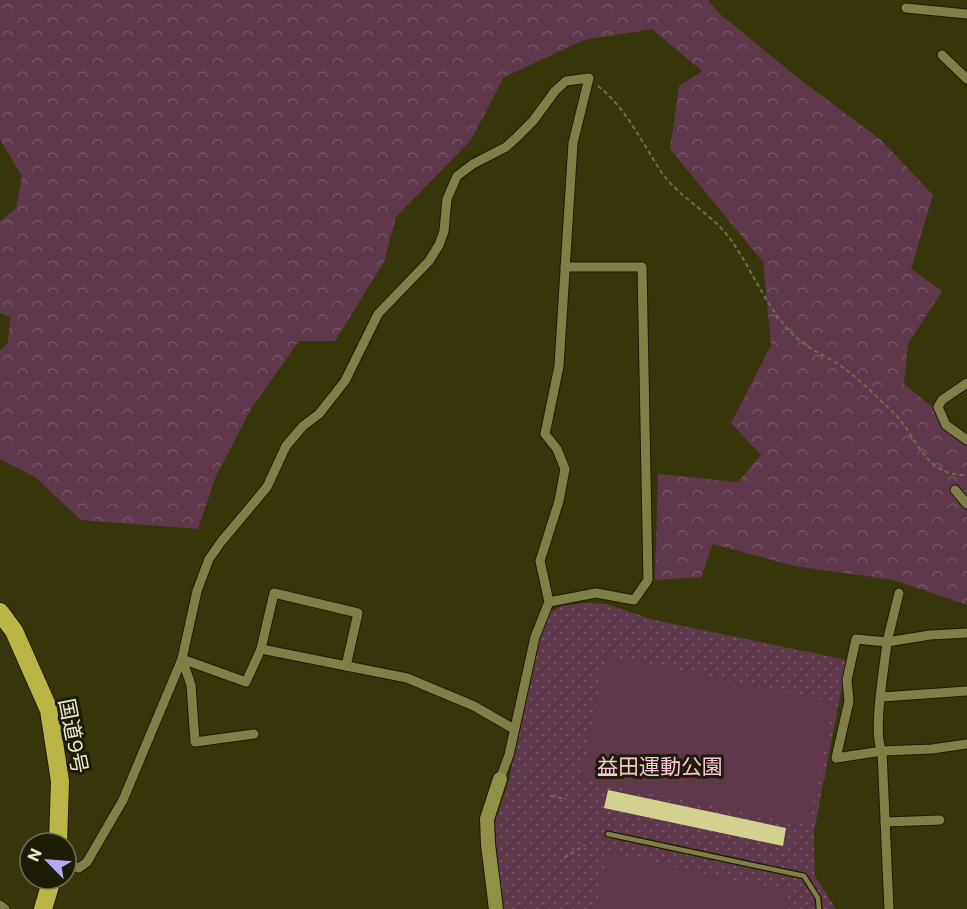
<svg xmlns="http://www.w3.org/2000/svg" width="967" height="909" font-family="Commissioner,'Noto Sans JP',sans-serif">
  <defs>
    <pattern id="grass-dots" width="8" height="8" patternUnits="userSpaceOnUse" patternTransform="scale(1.5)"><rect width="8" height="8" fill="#5f384c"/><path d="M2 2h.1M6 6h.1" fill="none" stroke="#765565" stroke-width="1.8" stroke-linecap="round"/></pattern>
    <pattern id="forest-crowns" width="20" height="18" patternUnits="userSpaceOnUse" patternTransform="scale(1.5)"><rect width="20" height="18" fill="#5f384c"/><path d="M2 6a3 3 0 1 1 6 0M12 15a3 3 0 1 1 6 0" fill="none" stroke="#765565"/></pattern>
  </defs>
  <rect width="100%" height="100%" fill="#37350a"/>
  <!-- grass -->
  <path fill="url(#grass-dots)" d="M585,603L606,604L654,620L847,660L814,832L815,876L836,909H500L495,822L509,780L539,637L550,612L562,606Z"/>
  <!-- forest -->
  <path fill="url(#forest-crowns)" d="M0,0H708L721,15L802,81L881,140L933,195L911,269L942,291L908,344L904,384L967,435V605L894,580L794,566L713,544L701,577L655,580L658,474L738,482L761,455L731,423L771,345L763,262L670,149L679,86L702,71L652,29L584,40L504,77L471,140L396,217L384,262L335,341H299L251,409L216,476L198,529L81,520L35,477L0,459V350L8,343L10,317L0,313V221L16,208L22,176L0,140Z"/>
  <!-- pitch -->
  <g fill="#5f384c">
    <path d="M607,656L834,702L808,825L581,779Z"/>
    <path d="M608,853L786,891L783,909H596Z"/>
  </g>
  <!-- building -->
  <path fill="#d2d18e" d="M608,790L786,828L783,846L604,808Z"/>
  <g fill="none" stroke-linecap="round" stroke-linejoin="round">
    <defs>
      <path id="lane" d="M608,834L804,876L818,898L819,909"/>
      <g id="street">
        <path d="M906,8L967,14"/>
        <path d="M942,55L967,79"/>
        <path d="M967,383L942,400L938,407L946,425L967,440"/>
        <path d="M955,490L967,504"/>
        <path d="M899,593L887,642L856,639L847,680L849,701L836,758L882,751L932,749L967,744"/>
        <path d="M549,602L596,593L634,600L648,580L642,267H565"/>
        <path d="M261,649L274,593L358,613L346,666"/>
        <path d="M182,659L246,682L261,649L407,678L474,706L514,729"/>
        <path d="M182,659L191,685L195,742L254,734"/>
        <path d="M882,697L967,691"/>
        <path d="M885,822L940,820"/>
        <path d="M66,865L79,868L87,862L123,800L182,659L197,591L209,559L221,542L267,487L286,446L303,426L319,414L345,381L378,314L429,261L439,245L444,231L447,199L457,176L473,164L506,147L517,137L533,121L555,91L566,81L589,78L573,143L559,366L545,434L557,449L565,469L559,501L540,561L549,602L535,637L509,755L500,779"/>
        <path d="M0,905L5,909"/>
        <path d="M889,909L882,751C872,734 885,664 887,642L930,635L967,633"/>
      </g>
      <path id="secondary" d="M496,909L488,844L487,819L500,779"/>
      <g id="highway">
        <path d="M0,612L14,631L49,710L60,781L58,843"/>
        <path d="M43,909L52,879"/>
      </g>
    </defs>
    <!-- lane casing -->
    <use href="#lane" stroke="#1d1c01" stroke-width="7"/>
    <!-- street casing -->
    <use href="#street" stroke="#1d1c01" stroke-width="11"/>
    <!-- secondary casing -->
    <use href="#secondary" stroke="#1d1c01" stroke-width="16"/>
    <!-- highway casing -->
    <use href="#highway" stroke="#1d1c01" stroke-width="20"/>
    <!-- path -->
    <g stroke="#6f6e47" stroke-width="2" stroke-dasharray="4.5 3" stroke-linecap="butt">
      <path d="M598,86C627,109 642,143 662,173C680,198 709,212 728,236C750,265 762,299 786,327C806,351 826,354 848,371C864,384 880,400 895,414C919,440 925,476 967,475"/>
      <path d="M550,796L566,799"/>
      <path d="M564,858L585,845"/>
    </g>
    <!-- lane -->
    <use href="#lane" stroke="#807f48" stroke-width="4.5"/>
    <!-- street -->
    <use href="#street" stroke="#807f48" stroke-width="9"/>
    <!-- secondary -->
    <use href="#secondary" stroke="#919047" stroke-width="14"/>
    <!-- highway -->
    <use href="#highway" stroke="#bab646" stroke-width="18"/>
  </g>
  <g text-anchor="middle" stroke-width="6" stroke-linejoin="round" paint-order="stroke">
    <!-- street labels -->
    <g font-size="21" fill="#eaeacd" stroke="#1d1c06">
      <text transform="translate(73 736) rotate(79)" y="7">国道9号</text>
    </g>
    <!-- park labels -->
    <g font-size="21" fill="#fac4df" stroke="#1d1c06">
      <text x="660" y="774">益田運動公園</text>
    </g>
  </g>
  <!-- north arrow -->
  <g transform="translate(48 861) rotate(295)"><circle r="28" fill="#1d1c06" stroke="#6f6e56" stroke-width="1.5"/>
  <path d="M0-4.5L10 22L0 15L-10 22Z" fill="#b3adf9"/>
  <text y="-9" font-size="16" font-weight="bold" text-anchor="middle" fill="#eaeacd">N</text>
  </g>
</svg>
